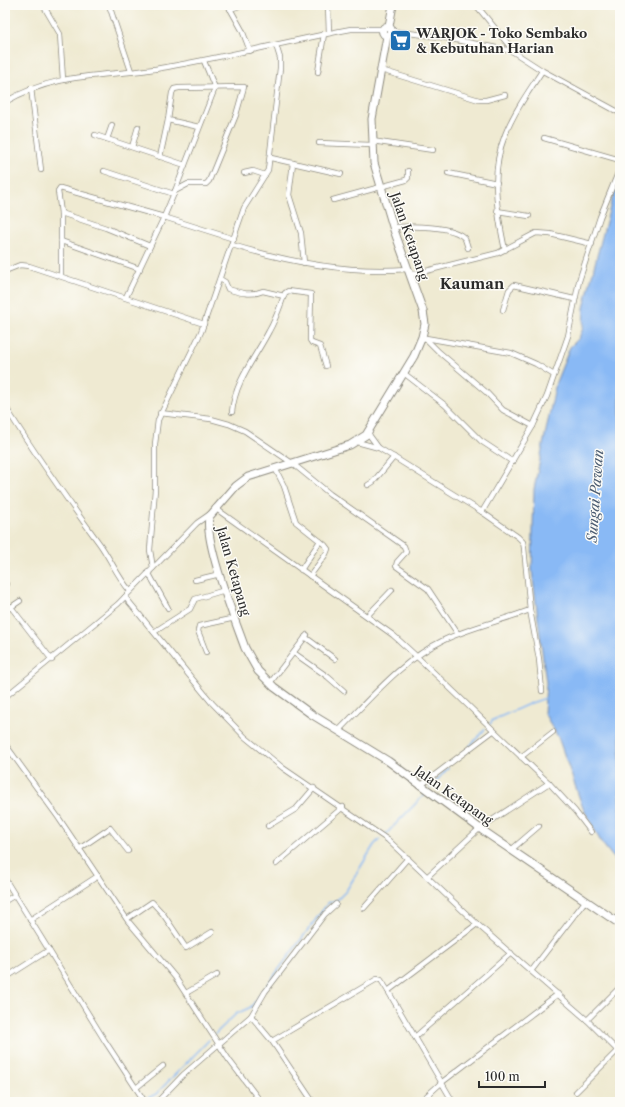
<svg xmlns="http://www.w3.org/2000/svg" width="625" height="1107" font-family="'Libre Caslon Text',serif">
  <rect width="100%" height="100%" fill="#fdfcf7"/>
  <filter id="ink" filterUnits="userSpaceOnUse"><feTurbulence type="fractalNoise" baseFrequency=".025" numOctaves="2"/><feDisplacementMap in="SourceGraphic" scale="8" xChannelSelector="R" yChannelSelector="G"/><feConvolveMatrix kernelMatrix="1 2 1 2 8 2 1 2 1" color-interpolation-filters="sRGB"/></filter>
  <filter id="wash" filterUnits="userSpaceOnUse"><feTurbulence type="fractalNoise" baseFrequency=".012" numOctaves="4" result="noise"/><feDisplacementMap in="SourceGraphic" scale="16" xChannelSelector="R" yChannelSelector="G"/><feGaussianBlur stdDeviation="0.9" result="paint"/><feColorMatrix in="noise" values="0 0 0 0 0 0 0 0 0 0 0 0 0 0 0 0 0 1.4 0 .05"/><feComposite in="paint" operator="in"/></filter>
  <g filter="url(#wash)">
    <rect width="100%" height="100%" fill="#efead2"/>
    <!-- water -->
    <path fill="#89b9f5" stroke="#5a7290" d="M620,181V866L601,842L583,808L558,737L544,713L546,683L532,571L534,489L556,382L570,347L579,338L583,328L584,308L591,279L612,199Z"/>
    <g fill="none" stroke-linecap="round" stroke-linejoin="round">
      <!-- stream -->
      <g stroke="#89b9f5" stroke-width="1.5">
        <path d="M490,724L493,720L531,703L546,698"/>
        <path d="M470,746L485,729"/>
        <path d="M430,788L448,768"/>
        <path d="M386,834L425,794"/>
        <path d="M215,1034L236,1014L251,1007L328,903L337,900L346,891L374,845L380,839"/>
        <path d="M146,1099L156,1094L209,1040"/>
      </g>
    </g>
  </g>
  <g filter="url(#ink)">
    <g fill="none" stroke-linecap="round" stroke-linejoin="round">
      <defs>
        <g id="street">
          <path d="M43,5L60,34L63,80"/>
          <path d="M109,5L131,71"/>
          <path d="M228,5L242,30L250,51"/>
          <path d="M328,5L329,33"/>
          <path d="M476,5L508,44L512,51"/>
          <path d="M230,9L243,5"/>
          <path d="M392,31L441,37L512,51L543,71L620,113"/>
          <path d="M381,70L479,100H486L505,95"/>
          <path d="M318,72L324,34"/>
          <path d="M31,88L41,170"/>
          <path d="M5,102C60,70 108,78 167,67C229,56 290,41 351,29H383"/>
          <path d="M168,120L199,127"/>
          <path d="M95,135L185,165L215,88L204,61"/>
          <path d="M544,138L620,160"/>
          <path d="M107,139L112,125"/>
          <path d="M372,141L433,150"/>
          <path d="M319,143L372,145"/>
          <path d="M132,147L138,127"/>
          <path d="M271,158L341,174"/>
          <path d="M293,163L289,195L301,233L304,263"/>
          <path d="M104,171L174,194"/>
          <path d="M244,173L253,171L265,175"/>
          <path d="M448,173L497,183"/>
          <path d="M175,191L185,165"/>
          <path d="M333,200L406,180L408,178V171"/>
          <path d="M497,211L529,216"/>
          <path d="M61,213L106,228L150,246"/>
          <path d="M393,227C409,226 455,225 465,239C466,241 467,245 468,248"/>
          <path d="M61,241L140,269"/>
          <path d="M232,245C288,262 349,274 408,269"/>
          <path d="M505,250C497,213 490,172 505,135C514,112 529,91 542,71"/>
          <path d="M5,271L20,265L29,266L204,324"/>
          <path d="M410,275L498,253L536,233L550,234L592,244"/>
          <path d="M61,276V213L58,191L60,188L164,217L234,239"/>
          <path d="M220,279L225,282L228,289C240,293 252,296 263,291L284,296"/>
          <path d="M126,297L164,217L175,191L188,184H206L209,181L236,115L244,87L179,88L174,89L172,93L168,120L160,157"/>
          <path d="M503,310L509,290L514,285L574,299"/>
          <path d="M426,338L511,353L536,364L554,375"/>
          <path d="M426,339L439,352L486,392L503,410L533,426"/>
          <path d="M405,374L445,405L481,441L513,462"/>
          <path d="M5,406C34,453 66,498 99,543C110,558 117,576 130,591"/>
          <path d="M232,412C235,381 255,358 269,331C276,319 280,306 285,293L288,291L311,294L310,340L312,343L320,346L326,366"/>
          <path d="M160,413L211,419L229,424L245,431L292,463L330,494L404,546L406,552L397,562L396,566L428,589L458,634"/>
          <path d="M368,432L370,436L378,447"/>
          <path d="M357,442L379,448L482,512L518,537L523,542L524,548L530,610L539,659L542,691"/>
          <path d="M275,468L284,486L296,522L325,545L328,549L326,554L310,576"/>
          <path d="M368,485L373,482L394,457"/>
          <path d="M215,508L393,635C446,682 496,734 549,783L480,828L427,877"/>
          <path d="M482,512L533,426L547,396L568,336L579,281L600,217L620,168"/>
          <path d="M153,568L150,550L155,489V444L158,420L201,332L244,208L268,170L280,68V58L276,45"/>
          <path d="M301,570L320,541"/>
          <path d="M148,572L168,608"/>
          <path d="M195,580L220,574"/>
          <path d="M5,585L6,584"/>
          <path d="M125,597L212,703L245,737L283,768L388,840L477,924L587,1020L620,1053"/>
          <path d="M11,607L52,660"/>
          <path d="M5,611L20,601"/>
          <path d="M367,616L392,590"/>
          <path d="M154,632L190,609L195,599L225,590"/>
          <path d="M305,637L335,659"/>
          <path d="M206,652L198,631L199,626L235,618"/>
          <path d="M294,653L328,677L344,691"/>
          <path d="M270,683L307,635"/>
          <path d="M5,697L118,604L197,523L210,514"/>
          <path d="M338,731C370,699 402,660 444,640C471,627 501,621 530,610"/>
          <path d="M5,744L58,817L128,921L175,977L229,1060L261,1102"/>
          <path d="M521,757L553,732"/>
          <path d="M549,783L575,811L591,832"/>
          <path d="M420,786L493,731"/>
          <path d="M268,826L296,809L314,788"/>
          <path d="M79,849L110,828L128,851"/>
          <path d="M511,850L539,826"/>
          <path d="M276,864L343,807"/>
          <path d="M5,879L105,1041L145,1102"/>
          <path d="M5,901L15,895"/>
          <path d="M364,908L408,858"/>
          <path d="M127,919L152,902L163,914L186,948L212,932"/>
          <path d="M30,920L98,876"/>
          <path d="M532,970L586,900"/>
          <path d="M5,978L49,950"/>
          <path d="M186,993L217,975"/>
          <path d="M251,1016L272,1041L377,979L381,980L388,991"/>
          <path d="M587,1020L620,987"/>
          <path d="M415,1037L511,953"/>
          <path d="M272,1041L313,1102"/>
          <path d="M136,1088L163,1066"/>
          <path d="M576,1092L617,1051"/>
          <path d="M157,1102L183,1075L251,1016L265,992L325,914L336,904"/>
          <path d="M420,1102L441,1083L558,994"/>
          <path d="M453,1102L388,991L477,924"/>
        </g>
        <g id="primary">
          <path d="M389,26L393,5"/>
          <circle cx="387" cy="31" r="4.5"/>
          <path d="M387,36L372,119L374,163L394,230L423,311L425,324L422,337L414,356L366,435L350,445L248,477L236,486L209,517C204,542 235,620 245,648L258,671L274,687L311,714L388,761L482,830L620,924"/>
        </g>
      </defs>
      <!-- street casing -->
      <use href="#street" stroke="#8d8a7e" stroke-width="6"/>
      <!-- primary casing -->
      <use href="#primary" stroke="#8d8a7e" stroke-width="9"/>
      <!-- street -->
      <use href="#street" stroke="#fff" stroke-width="4.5"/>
      <!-- primary -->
      <use href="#primary" stroke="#fff" stroke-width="7"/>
    </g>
  </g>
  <!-- icons -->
  <defs>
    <symbol id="supermarket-square" viewBox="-11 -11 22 22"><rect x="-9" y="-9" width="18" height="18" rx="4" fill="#1f6fb2" stroke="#fdfcf7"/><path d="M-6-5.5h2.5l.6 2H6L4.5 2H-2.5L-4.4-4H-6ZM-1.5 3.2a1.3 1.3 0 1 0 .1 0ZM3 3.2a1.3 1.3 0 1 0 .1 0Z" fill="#fff"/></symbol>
  </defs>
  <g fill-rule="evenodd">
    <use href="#supermarket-square" x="388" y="28" width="25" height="25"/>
  </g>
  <g text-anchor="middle" stroke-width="3" stroke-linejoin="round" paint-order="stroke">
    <!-- poi labels -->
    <g font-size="13" font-weight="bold" fill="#2b2b2b" stroke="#fdfcf7" text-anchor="start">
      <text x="416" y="38">WARJOK - Toko Sembako<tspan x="416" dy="15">&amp; Kebutuhan Harian</tspan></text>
    </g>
    <!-- street labels -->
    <g font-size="13" fill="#2b2b2b" stroke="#fdfcf7">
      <text transform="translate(410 236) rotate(71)" y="5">Jalan Ketapang</text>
      <text transform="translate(234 571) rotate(74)" y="5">Jalan Ketapang</text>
      <text transform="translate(454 795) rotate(35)" y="5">Jalan Ketapang</text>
    </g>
    <!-- water labels -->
    <g font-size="14" font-style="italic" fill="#4c5d72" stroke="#fdfcf7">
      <text transform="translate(595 496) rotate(-86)" y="5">Sungai Pawan</text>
    </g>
    <!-- quarter labels -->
    <g font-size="15" font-weight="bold" fill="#2b2b2b" stroke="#fdfcf7">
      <text x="472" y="289">Kauman</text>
    </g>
  </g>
  <!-- margin -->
  <rect width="625" height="1107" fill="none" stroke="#fdfcf7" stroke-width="20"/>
  <!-- scale -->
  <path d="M479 1081v6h66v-6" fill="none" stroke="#2b2b2b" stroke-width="2"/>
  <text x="485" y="1081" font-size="12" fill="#2b2b2b" stroke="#fdfcf7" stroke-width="3" paint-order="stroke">100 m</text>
</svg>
